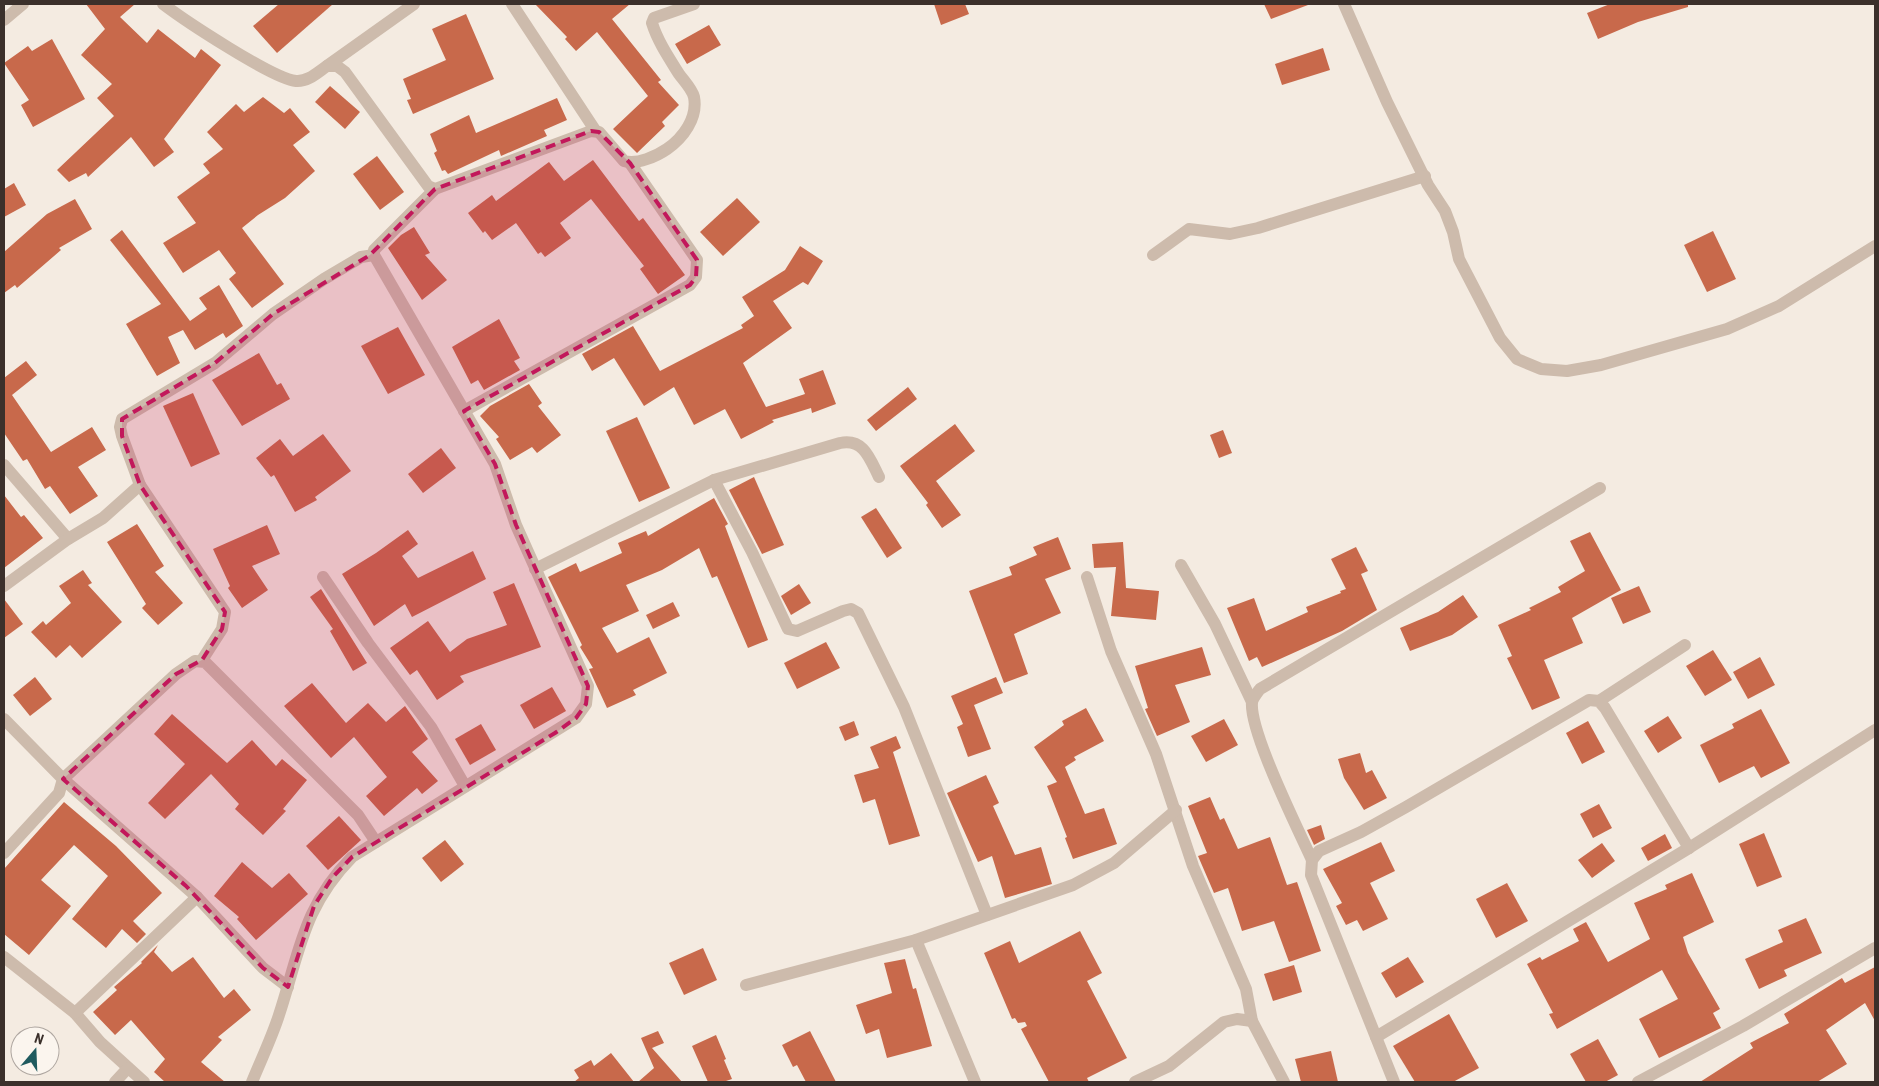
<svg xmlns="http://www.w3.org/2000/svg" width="1879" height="1086" font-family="'Roboto Condensed',sans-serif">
  <rect width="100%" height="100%" fill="#f4ebe1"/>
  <!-- building -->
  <g fill="#c8694b">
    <path d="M86,4H135L120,17L147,43L158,29L195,58L201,49L221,65L164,139L174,152L154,167L131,137L88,177L86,173L69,182L57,170L114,116L97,98L112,84L81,55L105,29Z"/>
    <path d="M279,4H333L277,53L253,26Z"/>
    <path d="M535,4H630L612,19L661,80L658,82L679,105L662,122L665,126L637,153L613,129L648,96L597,32L576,51L565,39L567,37Z"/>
    <path d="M934,4H965L969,14L941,25Z"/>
    <path d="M1264,4H1308V5L1271,19Z"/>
    <path d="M1610,4H1688V7L1638,22L1598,39L1587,13Z"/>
    <path d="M466,14L494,79L413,114L407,100L411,99L403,79L446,60L432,29Z"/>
    <path d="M709,25L721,45L687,64L675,44Z"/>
    <path d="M52,39L85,99L33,127L21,105L29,100L4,63L28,46L32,51Z"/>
    <path d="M1323,48L1330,70L1282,85L1275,64Z"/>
    <path d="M330,86L360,112L345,129L315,102Z"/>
    <path d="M263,97L284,113L290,108L310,132L293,145L315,171L285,198L258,215L242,228L284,284L252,308L229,279L236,273L219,250L183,273L163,243L196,223L177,197L210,173L203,164L223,149L207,132L236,104L244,112Z"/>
    <path d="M557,98L567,120L544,130L547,136L501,156L499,150L448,174L445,170L442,171L434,153L437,151L430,134L469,115L476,133Z"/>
    <path d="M377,156L404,192L380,210L353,174Z"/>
    <path d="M593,160L639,221L643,218L685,275L658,294L640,269L644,266L591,199L560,223L571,238L545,257L541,252L538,254L516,223L492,240L485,231L483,233L468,213L492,195L496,201L549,162L564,181Z"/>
    <path d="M14,183L26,205L4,217V189Z"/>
    <path d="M737,198L760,222L723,256L700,232Z"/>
    <path d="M75,199L92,229L59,248L61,250L17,288L15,285L4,293V252L47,214Z"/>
    <path d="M414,227L430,253L425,255L447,280L422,300L388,248L401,235Z"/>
    <path d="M122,230L190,321L207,309L199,298L219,285L243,326L226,338L223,333L195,350L183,330L168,337L180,363L157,376L126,324L161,304L110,240Z"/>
    <path d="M1713,231L1736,279L1707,292L1684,245Z"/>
    <path d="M800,246L823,261L808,285L803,282L773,301L792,328L743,363L766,407L805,394L799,379L823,370L836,404L812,413L811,408L772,420L774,422L741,439L725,409L694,425L674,387L644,406L614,358L592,371L582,354L633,326L660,371L743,328L741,325L754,316L742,297L785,270Z"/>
    <path d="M499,319L520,358L514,361L520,370L484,390L478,380L471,384L452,347Z"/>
    <path d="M398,327L425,375L388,394L361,346Z"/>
    <path d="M259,353L277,385L281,383L290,399L242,426L212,380Z"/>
    <path d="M26,361L37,375L12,395L51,452L92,427L106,450L78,467L98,496L70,514L50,486L45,489L27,459L23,461L4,433V378Z"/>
    <path d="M529,384L542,403L538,406L561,435L537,453L532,447L510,460L496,439L499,437L480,416L490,406Z"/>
    <path d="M908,387L917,399L876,431L867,420Z"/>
    <path d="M193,393L220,454L191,467L163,406Z"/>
    <path d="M637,417L670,488L639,502L606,431Z"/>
    <path d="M955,424L975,451L936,481L961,515L942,528L926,505L928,503L900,466Z"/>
    <path d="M1223,430L1232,453L1219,458L1210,435Z"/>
    <path d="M323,434L351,471L315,497L317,500L295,512L274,475L271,477L256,458L280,439L293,456Z"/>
    <path d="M441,448L456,468L423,493L408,474Z"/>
    <path d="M754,477L784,545L762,554L729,490Z"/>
    <path d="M4,495L21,517L24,515L43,538L4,568Z"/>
    <path d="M714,498L728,524L725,526L768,640L748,648L717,576L712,578L699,548L662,570L626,585L639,611L602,628L617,653L649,637L667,673L633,690L636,695L607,708L589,669L593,668L580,647L582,645L548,577L576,563L580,572L622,553L618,543L646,531L648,536Z"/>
    <path d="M876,508L902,548L887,558L861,517Z"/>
    <path d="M137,524L164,566L155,572L183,603L158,625L142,608L146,604L107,542Z"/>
    <path d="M267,525L280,554L252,566L268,590L242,608L228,588L230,586L213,549Z"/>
    <path d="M408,530L418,544L402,556L418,578L473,551L486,579L412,617L405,604L374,626L342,574L376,553Z"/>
    <path d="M1590,532L1621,590L1572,618L1583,643L1544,660L1560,698L1532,710L1507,658L1512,656L1498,625L1531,610L1529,608L1561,592L1558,587L1585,571L1570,541Z"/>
    <path d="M1058,537L1071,569L1045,579L1061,613L1014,634L1028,674L1004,683L969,591L1012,575L1009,567L1037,555L1033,547Z"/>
    <path d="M1123,542L1126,588L1159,591L1156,620L1111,616L1116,567L1094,568L1092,544Z"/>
    <path d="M1356,547L1368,571L1361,574L1377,610L1342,631L1262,667L1257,657L1249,661L1227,608L1254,598L1266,631L1308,612L1306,607L1341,593L1340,591L1346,589L1331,559Z"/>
    <path d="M83,570L92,583L88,585L122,622L82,658L70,645L56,658L31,632L43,621L46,625L71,603L59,586Z"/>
    <path d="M514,583L541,647L460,676L464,682L437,700L417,670L410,675L390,648L428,621L450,652L467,639L507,625L493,592Z"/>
    <path d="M799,584L811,603L791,615L781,596Z"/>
    <path d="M1639,586L1651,612L1623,624L1611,598Z"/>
    <path d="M321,589L367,663L353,671L330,631L333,629L310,597Z"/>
    <path d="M1463,595L1478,617L1452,635L1410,651L1400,628L1438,612Z"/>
    <path d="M4,599L23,624L4,638Z"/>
    <path d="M673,602L680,616L653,629L646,615Z"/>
    <path d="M826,642L840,668L797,689L784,663Z"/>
    <path d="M1202,647L1211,675L1175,685L1190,722L1157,736L1145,709L1148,708L1135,666Z"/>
    <path d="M1713,650L1732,680L1705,696L1686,666Z"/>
    <path d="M1760,657L1775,685L1748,699L1733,672Z"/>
    <path d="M35,677L52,699L30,716L13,695Z"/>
    <path d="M996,677L1003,693L974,705L991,749L968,757L957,727L963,724L951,696Z"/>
    <path d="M312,683L346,723L368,703L386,722L405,706L428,739L412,752L438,781L422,794L417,788L384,816L366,796L387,777L354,737L331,758L284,706Z"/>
    <path d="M552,687L566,711L534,729L520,705Z"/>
    <path d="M1086,708L1104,741L1074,757L1076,760L1065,767L1085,814L1104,808L1117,844L1073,859L1065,838L1067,837L1047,786L1057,782L1034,747L1064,725L1062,721Z"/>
    <path d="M1761,709L1790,763L1761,778L1754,766L1719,783L1700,745L1734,728L1732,724Z"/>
    <path d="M172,714L227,763L252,740L276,766L282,759L307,780L283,809L286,811L263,835L235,809L239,804L211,774L165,819L148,803L185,764L154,734Z"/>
    <path d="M1668,716L1682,738L1658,753L1644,731Z"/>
    <path d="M1224,719L1238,745L1206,762L1191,736Z"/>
    <path d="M854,721L859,735L845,741L839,727Z"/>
    <path d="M1588,721L1605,752L1582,764L1566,733Z"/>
    <path d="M481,724L496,750L470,765L455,739Z"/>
    <path d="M896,736L901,748L893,752L920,836L889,845L875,799L863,803L854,775L879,768L870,747Z"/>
    <path d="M1360,753L1366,773L1372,770L1387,798L1364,810L1344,778L1338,759Z"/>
    <path d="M986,775L999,803L993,806L1015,855L1041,847L1052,884L1005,898L992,856L978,862L947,793Z"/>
    <path d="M1210,797L1220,820L1224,818L1238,849L1270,837L1287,885L1297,882L1321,951L1289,962L1274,921L1242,931L1228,888L1214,893L1198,856L1207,853L1188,806Z"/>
    <path d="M64,802L116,846L162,893L133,921L146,934L137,943L122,929L106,948L72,919L108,876L74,845L41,880L71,906L29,955L4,934V869Z"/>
    <path d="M1599,804L1612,828L1593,838L1580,814Z"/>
    <path d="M339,816L361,840L328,870L306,846Z"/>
    <path d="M1321,825L1325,839L1314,845L1307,830Z"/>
    <path d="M1764,833L1782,877L1757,887L1739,844Z"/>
    <path d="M1665,834L1672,848L1648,861L1641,848Z"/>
    <path d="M445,840L464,864L441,882L422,858Z"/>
    <path d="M1381,842L1395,871L1370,883L1388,919L1363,931L1357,920L1346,925L1336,906L1342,903L1323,869Z"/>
    <path d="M1602,843L1615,861L1592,878L1578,860Z"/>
    <path d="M242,862L272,888L289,873L308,894L256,940L237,919L239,917L214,896Z"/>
    <path d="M1692,873L1714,922L1683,937L1688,953L1720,1009L1713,1013L1721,1028L1659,1058L1639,1019L1678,999L1662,970L1557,1029L1549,1014L1553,1013L1527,964L1540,957L1542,960L1579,941L1573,929L1586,922L1608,962L1650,939L1634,903L1667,889L1665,885Z"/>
    <path d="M1507,883L1528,921L1496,938L1476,899Z"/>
    <path d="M1806,918L1822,953L1784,970L1787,976L1759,989L1745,959L1783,942L1778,930Z"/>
    <path d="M1080,931L1102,973L1087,981L1127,1058L1087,1078L1089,1082H1049L1021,1029L1027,1026L1025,1022L1018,1023L1015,1018L1012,1019L984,953L1010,941L1019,963Z"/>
    <path d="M158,945L154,952L172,972L193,957L224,998L234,989L251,1010L218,1037L222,1040L201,1062L225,1082H165L154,1072L165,1059L131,1020L115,1035L93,1012L117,990L114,987L142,963L141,962Z"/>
    <path d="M703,948L717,980L684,995L669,963Z"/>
    <path d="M1408,957L1424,982L1396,998L1381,973Z"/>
    <path d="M905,959L913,989L916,988L932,1046L887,1058L879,1029L866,1034L856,1005L892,993L884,963Z"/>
    <path d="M1294,965L1302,992L1273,1001L1264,974Z"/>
    <path d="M1875,967V1021L1865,1003L1826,1030L1847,1064L1817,1082H1700L1753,1048L1750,1043L1789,1023L1784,1014L1842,978L1845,983Z"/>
    <path d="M1449,1014L1479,1068L1453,1082H1415L1393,1046Z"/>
    <path d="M658,1031L664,1043L652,1048L682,1082H638L654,1068L641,1038Z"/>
    <path d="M810,1031L836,1082H806L797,1065L793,1067L782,1045Z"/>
    <path d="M716,1035L726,1059L724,1060L732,1079L723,1082H708L692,1046Z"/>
    <path d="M1598,1039L1618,1075L1605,1082H1586L1570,1054Z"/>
    <path d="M1331,1051L1338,1082H1301L1295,1059Z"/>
    <path d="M611,1053L634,1082H574L579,1078L574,1070L591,1060L594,1066Z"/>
  </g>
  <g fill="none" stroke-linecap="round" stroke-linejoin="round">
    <!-- street -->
    <g stroke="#cdbbac" stroke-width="12">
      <path d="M163,4C184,20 273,79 296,81C308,82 318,72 327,66H337L345,72L428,186L435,189L591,131L599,132L624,161C637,165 657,156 667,149C683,138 698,118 694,97C692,89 684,81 679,74C669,58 658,42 652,23L654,18L694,4"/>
      <path d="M512,4L595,130"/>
      <path d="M1344,4L1387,102L1428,185L1445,211L1453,232L1459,259L1500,338L1517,359L1541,369L1567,371L1601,365L1727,329L1779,306L1875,246"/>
      <path d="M4,20L23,4"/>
      <path d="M327,66L414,4"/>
      <path d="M1153,255L1189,229L1230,234L1258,228L1425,176"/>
      <path d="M464,411L690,285L696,277L697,260L630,163"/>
      <path d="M4,465L68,539"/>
      <path d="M714,480L752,552L788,629L797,631L843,611L851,609L858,613L904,707L987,915"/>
      <path d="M1181,565L1215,624L1252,702"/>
      <path d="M535,569L714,480L840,443C864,438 870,459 879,477"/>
      <path d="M323,577L368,643L431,727L465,786"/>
      <path d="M1087,577L1111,651L1156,754L1193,866L1246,989L1252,1021L1237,1019L1224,1022L1169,1066L1135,1082"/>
      <path d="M4,586L68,539L103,518L140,485"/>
      <path d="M202,660L222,629L225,612L140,485L122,436L120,427L122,419L215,363L273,314L324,279L361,257L374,255"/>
      <path d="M1599,701L1685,645"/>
      <path d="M4,719L63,779L59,793L4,853"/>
      <path d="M1312,860C1298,829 1249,731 1252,702C1253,698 1257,693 1260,689L1600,488"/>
      <path d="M197,897L263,968L288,987"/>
      <path d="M916,940L975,1082"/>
      <path d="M4,957L75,1013L100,1042L144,1082"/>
      <path d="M746,985L916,940L1073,885L1114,863L1176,810"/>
      <path d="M75,1013L197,897L63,779L176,674L195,661L205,662L358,815L376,842"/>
      <path d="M1252,1021L1284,1082"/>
      <path d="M1376,1037L1689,848L1875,730"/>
      <path d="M115,1082L128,1068"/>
      <path d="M252,1082C261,1060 272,1037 279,1015C300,951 303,907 352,857L576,718L586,704L588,686L516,525L495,464L374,255V250L435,189"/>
      <path d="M1394,1082L1311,875L1312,860L1319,851L1361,832L1406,807L1589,700L1599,701L1605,708L1689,848"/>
      <path d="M1638,1082L1743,1026L1875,948"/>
    </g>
  </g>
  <!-- marked area -->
  <path fill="#c2185b" fill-opacity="0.2" stroke="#c2185b" stroke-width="4" stroke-dasharray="10 6" stroke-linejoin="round" d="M591,131L599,132L630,163L697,260L696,277L690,285L464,411L495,464L516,525L588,686L586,704L576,718L555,733L352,857L332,878L314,906L288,987L263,968L186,886L63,779L176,674L202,660L222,629L225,612L140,485L122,436V419L215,363L273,314L370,255L435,189Z"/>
  <!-- border -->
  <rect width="1879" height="1086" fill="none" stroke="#3b302b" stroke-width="10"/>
  <!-- north arrow -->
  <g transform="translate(35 1051) rotate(19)"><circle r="24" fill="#fbf5ee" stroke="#aea6a0"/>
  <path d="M0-4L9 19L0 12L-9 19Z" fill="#1f5a5e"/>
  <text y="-8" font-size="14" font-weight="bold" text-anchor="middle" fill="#3b302b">N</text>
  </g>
</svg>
